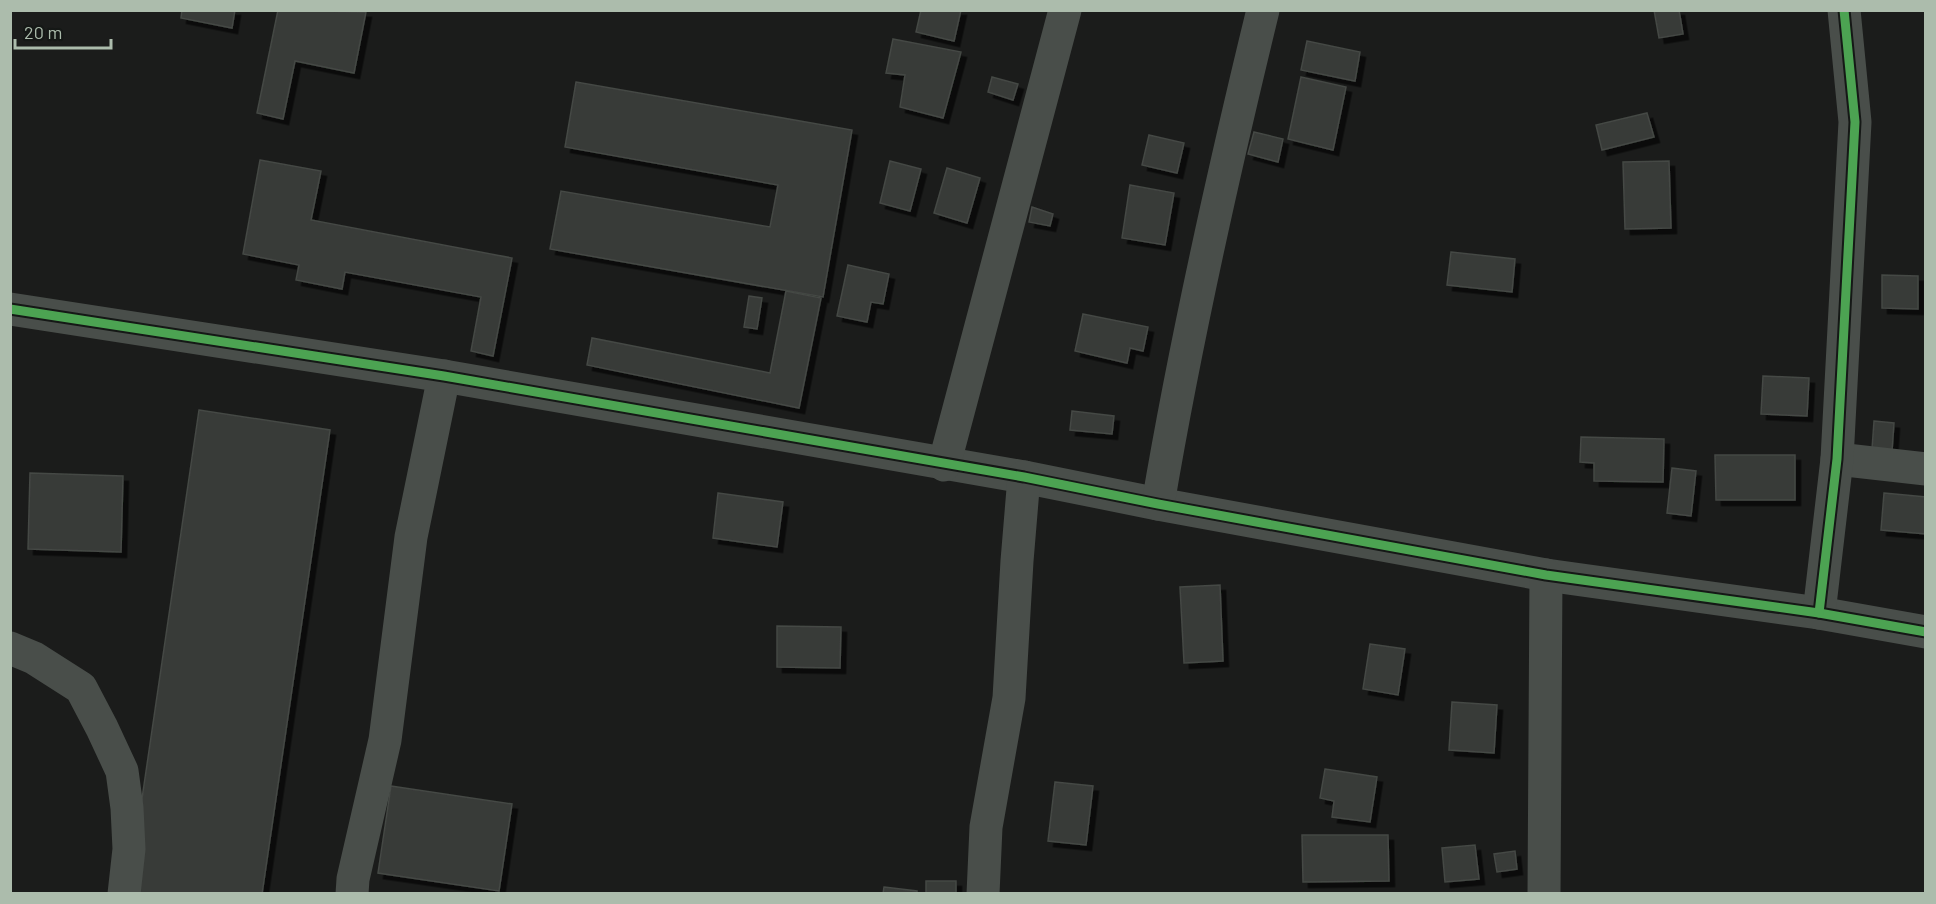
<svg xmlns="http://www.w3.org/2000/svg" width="1936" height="904" font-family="Barlow,sans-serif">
  <defs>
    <filter id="shadow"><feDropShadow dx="5.5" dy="5.5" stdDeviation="0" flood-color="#0009"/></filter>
  </defs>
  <rect width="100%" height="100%" fill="#1b1c1b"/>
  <!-- building -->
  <g fill="#393a39" stroke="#444844" stroke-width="1.5" filter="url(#shadow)">
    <path d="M182,10H235L232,28L181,18Z"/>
    <path d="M278,10L366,12L354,73L295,61L283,119L257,113Z"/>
    <path d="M921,10H961L954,41L916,32Z"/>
    <path d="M1654,10H1679L1683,34L1659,38Z"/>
    <path d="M893,39L961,52L943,118L900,107L905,75L886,73Z"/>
    <path d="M1307,41L1360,52L1355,81L1301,70Z"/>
    <path d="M992,77L1018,84L1013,100L988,92Z"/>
    <path d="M1301,77L1346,87L1333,150L1288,139Z"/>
    <path d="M576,82L852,130L823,297L550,249L561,191L770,227L778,185L565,147Z"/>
    <path d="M1647,113L1654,137L1602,150L1596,125Z"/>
    <path d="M1254,132L1283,139L1278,162L1248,154Z"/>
    <path d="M1149,135L1184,143L1177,173L1142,165Z"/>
    <path d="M260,160L321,171L311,220L512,258L493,356L471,351L481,297L345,272L342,289L296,280L299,265L243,254Z"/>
    <path d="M890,161L921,169L910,211L880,203Z"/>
    <path d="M1669,161L1671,228L1625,229L1623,162Z"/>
    <path d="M947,168L980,178L967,223L934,213Z"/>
    <path d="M1130,185L1174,193L1165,245L1122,238Z"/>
    <path d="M1032,207L1053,214L1050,226L1029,222Z"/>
    <path d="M1451,252L1515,259L1512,292L1447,285Z"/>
    <path d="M848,265L889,274L883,304L871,302L867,322L837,316Z"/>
    <path d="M1882,275L1918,276V309L1882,308Z"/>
    <path d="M786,291L821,298L799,408L587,365L592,338L770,373Z"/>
    <path d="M749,296L762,298L757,329L744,327Z"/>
    <path d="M1083,314L1148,327L1143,351L1130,348L1127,363L1075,351Z"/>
    <path d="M1763,376L1809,378L1807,416L1761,414Z"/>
    <path d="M199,410L330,430L262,894H128Z"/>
    <path d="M1072,411L1114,416L1112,434L1070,430Z"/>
    <path d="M1874,421L1894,423L1892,451L1872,449Z"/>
    <path d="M1581,437L1664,439L1663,482L1594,481V463L1580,462Z"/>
    <path d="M1715,455H1795V500H1716Z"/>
    <path d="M1672,468L1696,471L1691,516L1667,513Z"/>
    <path d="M30,473L123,476L121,552L28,549Z"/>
    <path d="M718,493L783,502L777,547L713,538Z"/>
    <path d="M1884,493L1926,497V534L1881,530Z"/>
    <path d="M1220,585L1223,661L1184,663L1180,587Z"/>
    <path d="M777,626L841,627L840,668L777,667Z"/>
    <path d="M1370,644L1405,649L1398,695L1363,689Z"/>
    <path d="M1452,702L1497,705L1494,753L1449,750Z"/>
    <path d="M1325,769L1377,777L1370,822L1332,817L1334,801L1320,798Z"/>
    <path d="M1055,782L1093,786L1086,845L1048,841Z"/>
    <path d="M391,786L512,804L499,891L378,873Z"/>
    <path d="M1302,835H1388L1389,881L1303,882Z"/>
    <path d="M1475,845L1479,879L1445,882L1442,848Z"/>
    <path d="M1515,851L1517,869L1497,872L1494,854Z"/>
    <rect x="926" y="881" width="30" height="13"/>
    <path d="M884,887L917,891V894H883Z"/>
  </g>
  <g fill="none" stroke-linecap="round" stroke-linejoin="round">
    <!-- minor -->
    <g stroke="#494e4a" stroke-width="33">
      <path d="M10,309L444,376L1024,477L1158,504L1546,575L1819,613L1926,632"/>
      <path d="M1837,459L1926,469"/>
      <path d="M944,465L1065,10"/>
      <path d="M1158,504C1186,338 1223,174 1263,10"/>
      <path d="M1819,613L1837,459L1855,122L1844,10"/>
      <path d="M10,648L34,658L81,688L102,728L122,771L127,808L129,849L124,894"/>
      <path d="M352,894L353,879L385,740L411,537L444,376"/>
      <path d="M983,894L986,827L1009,698L1017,561L1024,477"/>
      <path d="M1544,894L1546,575"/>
    </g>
    <defs>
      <g id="cycleway">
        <path d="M10,309L444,376L1024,477L1158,504L1546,575L1819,613L1926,632"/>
        <path d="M1819,613L1837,459L1855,122L1844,10"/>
      </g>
    </defs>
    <!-- cycleway casing -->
    <use href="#cycleway" stroke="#151816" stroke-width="13"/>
    <!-- cycleway -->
    <use href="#cycleway" stroke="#4ca352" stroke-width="9"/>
  </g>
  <!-- border -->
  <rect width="1936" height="904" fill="none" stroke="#acbcac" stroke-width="24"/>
  <!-- scale -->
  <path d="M15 39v9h96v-9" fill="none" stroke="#acbcac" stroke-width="3"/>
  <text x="24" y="39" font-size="18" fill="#acbcac" stroke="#151816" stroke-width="4.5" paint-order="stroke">20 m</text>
</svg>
